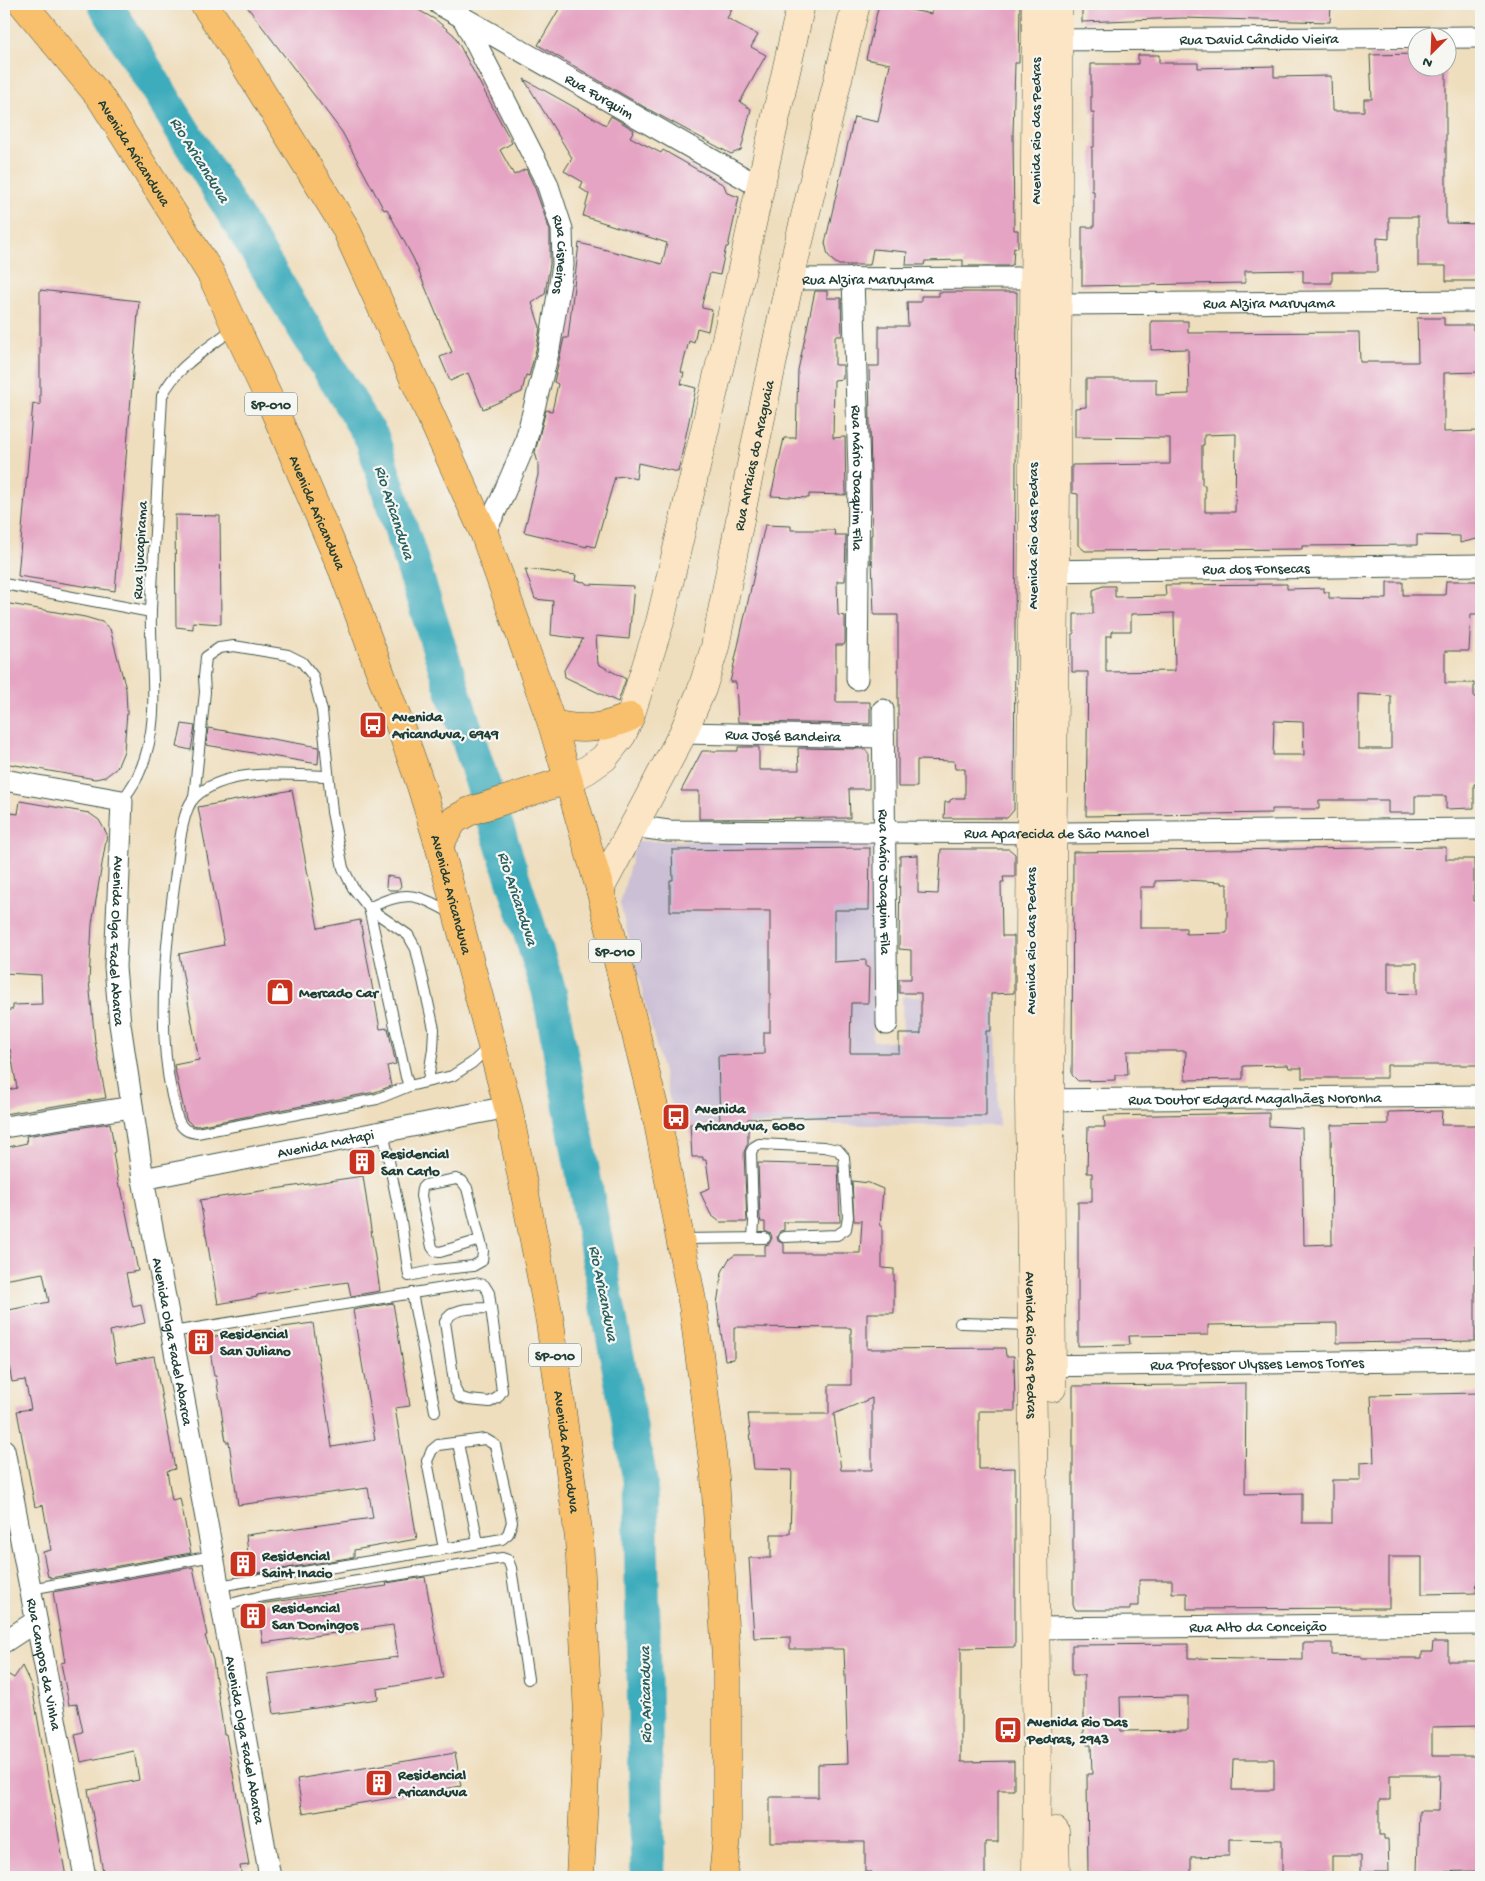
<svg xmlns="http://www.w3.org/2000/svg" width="1485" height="1881" font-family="'Gochi Hand',sans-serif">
  <rect width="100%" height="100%" fill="#f6f6f2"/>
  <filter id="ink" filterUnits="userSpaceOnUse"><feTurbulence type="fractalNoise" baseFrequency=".02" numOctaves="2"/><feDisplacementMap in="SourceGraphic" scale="10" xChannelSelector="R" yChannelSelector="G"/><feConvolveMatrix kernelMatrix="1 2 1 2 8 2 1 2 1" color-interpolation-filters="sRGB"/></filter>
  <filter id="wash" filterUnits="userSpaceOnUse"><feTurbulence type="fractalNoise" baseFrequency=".0096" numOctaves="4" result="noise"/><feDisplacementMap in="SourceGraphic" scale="20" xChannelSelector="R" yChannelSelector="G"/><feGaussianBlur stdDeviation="1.12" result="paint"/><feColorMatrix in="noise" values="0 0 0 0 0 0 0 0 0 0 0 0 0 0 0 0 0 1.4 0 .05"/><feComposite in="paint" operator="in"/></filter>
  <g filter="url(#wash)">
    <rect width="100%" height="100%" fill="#efdebd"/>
    <!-- industrial -->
    <path fill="#cbbfd5" d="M636,841L872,842L873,1041L903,1042L902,996L995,997L999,1126L757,1124L677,1128L620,904Z"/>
    <!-- green -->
    <path fill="#abbe62" stroke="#657e4b" d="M347,1872L394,1876V1877H347Z"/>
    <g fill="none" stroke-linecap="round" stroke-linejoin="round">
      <!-- river -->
      <path stroke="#3eacbc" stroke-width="35" d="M105,4L372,438L549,991L640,1480L648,1877"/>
    </g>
    <g id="blocks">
      <!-- building -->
      <g fill="#e5a4c3" fill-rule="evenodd">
        <path d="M245,4H408L436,20L454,35L512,143L500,150L514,175L526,169L535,188L550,231V264L545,294L532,303L540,327L537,346L529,376L526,375L522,392L483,409L468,373L450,381L440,357L452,352L414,260L387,209L384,210L342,132Z"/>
        <path d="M562,4H721L732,10L727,18L758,35L751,47L766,55L740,102L751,109L741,150L731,154L646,108L538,45Z"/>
        <path d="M879,4L932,14V4H1020L1019,63H1015L1013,134L1014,230H1018V248L1014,247L1013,264L1010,266H963V260L925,261L924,265H906L907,252L873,249L870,265H839L833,261L828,255L825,243L854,117L878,122L890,64L866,59Z"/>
        <path d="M1082,4H1331L1330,22L1182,18L1082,22Z"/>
        <path d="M1418,54V68L1446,70V223L1481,224V281H1446V266H1418V217H1389V239L1377,238V272H1332V283H1303V270L1245,271V283L1082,286V227H1094V191H1092V147H1094V113H1091V64H1138V55H1159V63H1198V68L1274,66V77L1331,76L1332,111H1364V99H1372L1370,55Z"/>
        <path d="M524,79L606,125L611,116L634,130L630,137L661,153L663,150L724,185L727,193L739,197L728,247H726L720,275L710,273L702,304V308L712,310L708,331L697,328L694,343L689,341L681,372L684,373L681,384L696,388L678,472L638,463L636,479L625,476L615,477L595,547L587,545V547L524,532L538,475V463L535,452L546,410L552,411L558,384L554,382L564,338H568L579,243L662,264L667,243L583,216L589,194L580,188L583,182L564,171L572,158Z"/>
        <path d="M40,290L139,301L115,591L18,576L33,403L40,405Z"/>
        <path d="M815,291H827V298H841L842,336H835V365H843V379L834,380L833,438L845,437L846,495L809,494V498L771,496L784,438H796L798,370Z"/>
        <path d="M939,292H1017L1014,810L1007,818H944L945,802H950V800L955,798H965V769H955L954,761L917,760V787H898V615H874L872,559L871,564V535H872L869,366H879V326H908L907,302H921V296H939Z"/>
        <path d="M1417,318H1444V325H1473V330H1481V372L1444,373V432L1481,431V538L1460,543V536L1417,535V545L1302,546V549L1085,551L1078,545V494L1072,493V465L1170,464V438L1075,437V408L1086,407V379H1156V395L1189,394L1188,349L1151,350V321H1188V333L1359,332L1360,362H1418ZM1236,434L1235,512H1205V485H1202V445H1204V435Z"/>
        <path d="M175,515L220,516L221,624L193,622V629L176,627Z"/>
        <path d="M765,525L791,526V530H834L835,535H846L845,581H837L838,615L845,616V642L844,645H836V702H870V724L738,722L736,682H730Z"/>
        <path d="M525,569L576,575L575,581L586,582V584L634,586L629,639L596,636L598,664L626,679L618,702L565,677L564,670L583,639L551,635L553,601L535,599Z"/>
        <path d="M1446,581H1481V614H1471L1469,651H1445V683H1474V697H1481V784H1474V808L1446,809V796H1415V813H1388V800H1319V809H1272V813L1086,816L1088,672H1072V634H1074V614H1093V590L1103,586H1115V597L1166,596L1165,585L1287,584V589L1324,588V592H1329V598L1387,599V582H1403V595H1445ZM1174,613L1175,671L1106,672V636H1112V631H1131V614ZM1358,694L1391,696V749H1358ZM1274,721L1303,722L1304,755H1273Z"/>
        <path d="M4,603L85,617L102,622L110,629L126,689L127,712L124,751L117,768L105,777L95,779L4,763Z"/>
        <path d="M182,724L195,726L191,750L177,747Z"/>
        <path d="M208,728L319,747L318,764L206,745Z"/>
        <path d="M738,747H759V770H799L798,748L865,749L869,754V789H849L850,818L699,819V791H681L702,751H738Z"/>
        <path d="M292,790L318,928L360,920L380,1029L388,1028L393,1051L396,1064L387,1066L391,1086L375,1092L197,1126L192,1125L186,1119L174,1065L199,1060L179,954L224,945L198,807Z"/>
        <path d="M20,801L89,813L99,820L107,834L92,924L89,981L95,1042L106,1098L4,1114V1091L17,1088L10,1049L4,1050V1012L13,1009V1005L42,1004L41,975L4,973V812L18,814Z"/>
        <path d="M1446,847V859H1474V901H1481V1065H1387V1078H1302V1068H1289L1288,1065L1243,1066V1079L1185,1080L1186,1051H1127L1128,1075H1115V1080L1078,1081L1072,1075L1073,852ZM1185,880L1222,882V884H1227V933L1186,934V928H1140V887H1155V881ZM1388,963H1417V994L1388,993Z"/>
        <path d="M870,848L869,910H834V962L866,960V967H869L868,1003H851L850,1053H899V1034H921V993H899V979H911V950L899,949L900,856L918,855V893L938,894L941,849H1009L1015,854V877H1003L1004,882H1001L1002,936H1014V993L991,994V1031H986V1116H852L748,1119V1143L744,1152L747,1222H720L711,1215L700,1192L710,1188L706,1160H703V1157H692L690,1124H720L718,1056L764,1054V1032H770V911H670V880H673L672,850Z"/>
        <path d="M387,876L399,878L401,886L398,890H389L386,887Z"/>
        <path d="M1442,1111L1441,1125H1481V1241H1475V1341L1337,1343V1323L1208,1325V1335L1129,1336L1130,1345L1078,1346V1202H1092V1173H1087L1088,1127H1105L1104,1116L1269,1113V1126L1302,1128L1304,1245L1332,1244L1331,1125L1388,1124V1112Z"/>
        <path d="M110,1123L115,1152L113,1153L119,1187H121L138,1271L126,1273L133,1307L141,1305L145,1323L110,1331L116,1363L154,1356L175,1469L167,1471L172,1500L180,1498L191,1553L50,1578V1576L48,1577L43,1552L51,1550L43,1505L35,1507L17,1411L31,1409L25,1380L12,1382L4,1338V1311L49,1302L43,1273L4,1280V1148L27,1143L26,1136Z"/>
        <path d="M758,1163L838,1165L840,1222H784V1230L780,1231L777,1237L778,1241L784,1244V1253H860L862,1221H854L852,1181L869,1183L883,1189L880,1225H882V1268L894,1269V1313H867V1349L1005,1348L1006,1356H1014L1015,1411H979V1469L1015,1468V1647L961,1648V1762L1014,1761V1790H998V1842H985V1877H871V1872H865V1842H770V1797H818V1764L848,1763L844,1649H790V1637L754,1638L749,1558H771V1534H790L792,1470L754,1469L748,1414H829V1385H851V1328L734,1327V1359L725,1360L717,1304L722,1272L729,1259L735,1255H765V1245L769,1244L772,1238L771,1234L765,1231V1222H761L760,1218ZM872,1398V1470H841L834,1414Z"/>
        <path d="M363,1176L380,1291L351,1296L348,1282L257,1295V1297L218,1304L200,1200Z"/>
        <path d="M393,1303L410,1406L395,1408L417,1539L354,1550V1557L251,1574V1571L242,1572L239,1556L248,1554L246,1535L373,1518L368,1488L238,1505L229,1442H226L216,1376H214L208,1337L313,1323L332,1447L375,1440L353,1310Z"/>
        <path d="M1246,1383L1245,1494L1302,1493V1523H1332V1480H1360V1463L1374,1462L1371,1395L1481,1393V1580L1477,1581L1476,1593L1422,1594V1557H1389V1608L1187,1609V1593H1172V1580H1139V1606H1130V1610H1076L1073,1605V1386L1188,1385V1384Z"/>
        <path d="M193,1567L207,1635L205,1636L213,1660L224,1734H226L249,1865L240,1866L242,1877H104L88,1790L139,1780L134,1751L81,1762L75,1734L83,1732L77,1704L69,1705L61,1663L65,1662L53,1592Z"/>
        <path d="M425,1577L443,1678L377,1689L378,1699L274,1714L268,1674L398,1657L393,1625L263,1643L260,1624L252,1625L249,1609L258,1606L257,1604H259L387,1586L386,1583Z"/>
        <path d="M1433,1642H1448V1661H1481V1726L1432,1727V1756H1481V1871L1417,1872L1419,1811H1439L1440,1775H1390V1800H1379V1835H1384V1839H1388L1389,1872H1361V1856H1332V1873H1282V1840L1229,1839V1856L1191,1857V1874L1088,1876L1087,1774H1092L1091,1745H1087V1739H1084V1675H1072V1645L1188,1644V1658L1303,1660V1643H1332V1655L1361,1656V1658H1422V1652H1432ZM1188,1696V1730L1121,1731L1120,1697ZM1233,1759H1274V1790H1232Z"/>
        <path d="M22,1666L32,1687L66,1877H4V1672L14,1678Z"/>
        <path d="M455,1753L461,1786L303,1813L297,1779Z"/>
      </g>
    </g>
  </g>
  <g filter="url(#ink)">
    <use href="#blocks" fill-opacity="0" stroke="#3e5549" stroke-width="1"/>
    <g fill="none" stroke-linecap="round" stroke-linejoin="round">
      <defs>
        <g id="lane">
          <path d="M4,584L151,612"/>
          <path d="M327,776C287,775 228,767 195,797C182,809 179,848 177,865C166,940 156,1022 172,1096C175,1105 175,1117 181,1125C185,1131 190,1132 197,1133L377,1099L409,1086L452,1076L472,1063L490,1046"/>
          <path d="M194,798L205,692L204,677L206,657L219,648L234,646L288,655L302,662L313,676L322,711L332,812L343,868L353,888L369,908L408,935L416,949L434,1029L433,1049L428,1081"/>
          <path d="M122,801C129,791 136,782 140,771C163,719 149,664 151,609C154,538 158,467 162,396C176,366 209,348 234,328"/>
          <path d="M369,908L406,1077L409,1086"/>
          <path d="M369,908C407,889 417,894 453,914"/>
          <path d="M383,1131L401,1221L409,1276L436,1270L473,1266L482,1261L483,1251L467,1188L462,1181L456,1179L425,1185L422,1188L421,1196L432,1247L435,1251L440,1252L480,1240"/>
          <path d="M753,1217L751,1152L754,1147L759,1144L824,1147L838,1150L844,1157L848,1217L846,1229L837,1235L784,1237"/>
          <path d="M753,1238L754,1222"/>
          <path d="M681,1239L765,1238"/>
          <path d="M412,1293L435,1411"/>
          <path d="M960,1323L1030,1325"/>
          <path d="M172,1332L475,1283L484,1285L489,1293L502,1391L497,1398L490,1402L468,1400L459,1397L455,1389L445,1322C452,1306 476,1309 491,1308"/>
          <path d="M458,1443L478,1543"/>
          <path d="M218,1586L444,1549L427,1461L432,1450L438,1445L485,1439L495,1445L512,1522L508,1534L502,1539L444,1549"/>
          <path d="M30,1589L213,1556"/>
          <path d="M222,1606L258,1597L502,1558L508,1560L511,1568L528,1679"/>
        </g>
        <g id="street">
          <path id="s1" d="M439,4L760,187"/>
          <path id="s2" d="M462,16L547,183L562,229L563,265L549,349L525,444L501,500L484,533"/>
          <path id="s3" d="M1044,40L1481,37"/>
          <path id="s4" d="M853,278L859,471L857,679"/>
          <path id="s5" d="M790,279L1034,278"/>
          <path id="s6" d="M1057,304L1481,301"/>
          <path id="s7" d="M1040,571L1481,565"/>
          <path id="s8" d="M883,710L887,1024"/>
          <path id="s9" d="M683,733L883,737"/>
          <path id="s10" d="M4,780L122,801L115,967L120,1024L143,1179L213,1556L270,1877"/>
          <path id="s11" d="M633,826L668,831L1065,833L1481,829"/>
          <path id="s12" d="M1034,1100L1481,1096"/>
          <path d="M4,1127L132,1107"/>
          <path id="s13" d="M143,1179L508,1107"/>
          <path id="s14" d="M1036,1366L1481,1360"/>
          <path id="s15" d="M4,1450L85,1877"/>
          <path id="s16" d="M1036,1628L1481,1624"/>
          <path d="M4,1642L36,1621"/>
        </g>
        <g id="secondary">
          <path id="s17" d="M1036,4L1029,1100L1037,1765L1036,1877"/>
          <path d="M568,780L587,770L604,758L622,735L630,717L660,622L736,296L801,4"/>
          <path id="s18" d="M600,889L683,733L702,689L715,647L746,489L790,279L856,4"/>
          <path d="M1052,1388L1050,1101L1058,278V4"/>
          <path d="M1055,1831L1056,1877"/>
        </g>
        <g id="highway">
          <path id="s19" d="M23,4L100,97L211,274L272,405L343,571L400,726L421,786L439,845L508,1107L550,1322L579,1538L588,1715L580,1877"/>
          <path d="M204,4L243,62L345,227L484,533L552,724L600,889L658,1123L693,1306L715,1477L727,1675V1836L723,1877"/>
          <path d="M552,724C583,731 601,729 630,717"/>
          <path d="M439,845L454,820L470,811L568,780"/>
        </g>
      </defs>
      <!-- lane casing -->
      <use href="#lane" stroke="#3e5549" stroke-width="12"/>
      <!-- street casing -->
      <use href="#street" stroke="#3e5549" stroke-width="23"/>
      <!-- secondary casing -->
      <use href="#secondary" stroke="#3e5549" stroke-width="29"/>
      <!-- highway casing -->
      <use href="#highway" stroke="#3e5549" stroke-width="29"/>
      <!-- lane -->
      <use href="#lane" stroke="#fff" stroke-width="10"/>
      <!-- street -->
      <use href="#street" stroke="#fff" stroke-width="21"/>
      <!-- secondary -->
      <use href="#secondary" stroke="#fce5c4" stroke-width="28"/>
      <!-- highway -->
      <use href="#highway" stroke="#f8bf6c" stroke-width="28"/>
    </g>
  </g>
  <!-- icons -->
  <defs>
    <symbol id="bus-square" viewBox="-11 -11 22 22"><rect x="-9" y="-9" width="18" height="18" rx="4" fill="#c8321e" stroke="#f6f6f2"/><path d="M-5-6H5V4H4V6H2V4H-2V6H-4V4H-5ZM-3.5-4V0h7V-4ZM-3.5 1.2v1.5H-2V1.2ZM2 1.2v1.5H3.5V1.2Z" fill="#fff"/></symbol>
    <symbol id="shop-square" viewBox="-11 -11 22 22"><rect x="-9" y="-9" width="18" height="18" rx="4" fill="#c8321e" stroke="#f6f6f2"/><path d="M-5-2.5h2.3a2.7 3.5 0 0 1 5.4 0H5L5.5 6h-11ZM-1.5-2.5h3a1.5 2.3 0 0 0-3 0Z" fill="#fff"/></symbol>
    <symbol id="building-square" viewBox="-11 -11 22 22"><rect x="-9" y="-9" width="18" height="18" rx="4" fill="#c8321e" stroke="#f6f6f2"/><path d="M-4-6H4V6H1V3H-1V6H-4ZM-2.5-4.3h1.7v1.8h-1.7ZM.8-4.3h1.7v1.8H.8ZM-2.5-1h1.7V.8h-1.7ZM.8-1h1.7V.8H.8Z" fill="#fff"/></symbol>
  </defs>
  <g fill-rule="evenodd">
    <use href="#bus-square" x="357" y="709" width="32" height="32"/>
    <use href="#shop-square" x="264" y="976" width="32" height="32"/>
    <use href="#bus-square" x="660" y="1101" width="32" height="32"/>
    <use href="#building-square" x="346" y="1146" width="32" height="32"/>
    <use href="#building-square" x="185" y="1326" width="32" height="32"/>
    <use href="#building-square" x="227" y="1548" width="32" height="32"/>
    <use href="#building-square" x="237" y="1600" width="32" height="32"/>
    <use href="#bus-square" x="992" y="1714" width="32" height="32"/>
    <use href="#building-square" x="363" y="1767" width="32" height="32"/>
  </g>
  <g text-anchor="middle" stroke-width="4.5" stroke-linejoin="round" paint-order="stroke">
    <!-- shield labels -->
    <g fill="#f6f6f2" stroke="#60746d" stroke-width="1">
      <rect x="245" y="392.5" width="52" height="23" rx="4"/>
      <rect x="589" y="939.5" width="52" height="23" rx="4"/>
      <rect x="529" y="1343.5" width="52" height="23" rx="4"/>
    </g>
    <g font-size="14" font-weight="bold" fill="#1f3d34">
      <text x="271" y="409">SP-010</text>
      <text x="615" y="956">SP-010</text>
      <text x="555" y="1360">SP-010</text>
    </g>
    <!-- street labels -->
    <g font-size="15" fill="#1f3d34" stroke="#f6f6f2">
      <text dy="5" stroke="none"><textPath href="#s3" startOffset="215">Rua David Cândido Vieira</textPath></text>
      <text dy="5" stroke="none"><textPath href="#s1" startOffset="185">Rua Furquim</textPath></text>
      <text transform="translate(1035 131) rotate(-90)" y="5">Avenida Rio das Pedras</text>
      <text dy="5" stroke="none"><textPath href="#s19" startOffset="186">Avenida Aricanduva</textPath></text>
      <text dy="5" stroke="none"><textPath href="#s2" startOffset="261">Rua Cisneiros</textPath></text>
      <text dy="5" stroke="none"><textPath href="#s5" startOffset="78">Rua Alzira Maruyama</textPath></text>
      <text dy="5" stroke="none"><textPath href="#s6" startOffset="212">Rua Alzira Maruyama</textPath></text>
      <text dy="5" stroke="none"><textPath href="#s18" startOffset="464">Rua Arraias do Araguaia</textPath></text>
      <text dy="5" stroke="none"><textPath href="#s4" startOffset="200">Rua Mário Joaquim Fila</textPath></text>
      <text dy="5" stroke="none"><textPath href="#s19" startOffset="591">Avenida Aricanduva</textPath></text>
      <text transform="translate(1032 536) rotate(-90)" y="5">Avenida Rio das Pedras</text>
      <text transform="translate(139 550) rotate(-87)" y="5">Rua Ijucapirama</text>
      <text dy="5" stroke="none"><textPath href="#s7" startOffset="216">Rua dos Fonsecas</textPath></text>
      <text dy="5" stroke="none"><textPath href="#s9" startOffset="100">Rua José Bandeira</textPath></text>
      <text dy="5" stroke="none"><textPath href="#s11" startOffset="424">Rua Aparecida de São Manoel</textPath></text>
      <text dy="5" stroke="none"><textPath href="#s8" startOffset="172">Rua Mário Joaquim Fila</textPath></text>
      <text dy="5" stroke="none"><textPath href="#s19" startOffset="996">Avenida Aricanduva</textPath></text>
      <text dy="5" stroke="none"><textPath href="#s10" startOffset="260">Avenida Olga Fadel Abarca</textPath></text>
      <text transform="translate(1030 941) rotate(-90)" y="5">Avenida Rio das Pedras</text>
      <text dy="5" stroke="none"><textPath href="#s12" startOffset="221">Rua Doutor Edgard Magalhães Noronha</textPath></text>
      <text dy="5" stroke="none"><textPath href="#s13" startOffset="186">Avenida Matapi</textPath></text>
      <text dy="5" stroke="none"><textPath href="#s10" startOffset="665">Avenida Olga Fadel Abarca</textPath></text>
      <text dy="5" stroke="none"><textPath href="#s17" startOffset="1341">Avenida Rio das Pedras</textPath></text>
      <text dy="5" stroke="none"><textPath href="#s14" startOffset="221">Rua Professor Ulysses Lemos Torres</textPath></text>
      <text dy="5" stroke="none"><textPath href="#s19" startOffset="1566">Avenida Aricanduva</textPath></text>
      <text dy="5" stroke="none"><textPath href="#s16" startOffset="222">Rua Alto da Conceição</textPath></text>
      <text dy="5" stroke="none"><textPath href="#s15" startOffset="218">Rua Campos da Vinha</textPath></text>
      <text dy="5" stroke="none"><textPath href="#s10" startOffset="1070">Avenida Olga Fadel Abarca</textPath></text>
    </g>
    <!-- poi labels -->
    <g font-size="15" font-weight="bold" fill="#1f3d34" stroke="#f6f6f2" text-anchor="start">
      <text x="392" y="721">Avenida<tspan x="392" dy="17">Aricanduva, 6949</tspan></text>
      <text x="299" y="997">Mercado Car</text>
      <text x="695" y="1113">Avenida<tspan x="695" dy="17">Aricanduva, 6080</tspan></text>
      <text x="381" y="1158">Residencial<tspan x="381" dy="17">San Carlo</tspan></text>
      <text x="220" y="1338">Residencial<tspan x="220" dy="17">San Juliano</tspan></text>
      <text x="262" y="1560">Residencial<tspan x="262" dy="17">Saint Inacio</tspan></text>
      <text x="272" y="1612">Residencial<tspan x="272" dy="17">San Domingos</tspan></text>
      <text x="1027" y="1726">Avenida Rio Das<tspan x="1027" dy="17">Pedras, 2943</tspan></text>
      <text x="398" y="1779">Residencial<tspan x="398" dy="17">Aricanduva</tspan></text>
    </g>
    <!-- water labels -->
    <g font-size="16" font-style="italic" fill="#285e5d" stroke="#f6f6f2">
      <text transform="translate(201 159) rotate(58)" y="6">Rio Aricanduva</text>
      <text transform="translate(396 512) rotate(72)" y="6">Rio Aricanduva</text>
      <text transform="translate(519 898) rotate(72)" y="6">Rio Aricanduva</text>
      <text transform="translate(605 1293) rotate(79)" y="6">Rio Aricanduva</text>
      <text transform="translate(644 1695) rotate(-91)" y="6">Rio Aricanduva</text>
    </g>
  </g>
  <!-- margin -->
  <rect width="1485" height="1881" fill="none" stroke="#f6f6f2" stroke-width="20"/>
  <!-- north arrow -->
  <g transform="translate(1432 52) rotate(204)"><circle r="24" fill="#f6f6f2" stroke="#a0aca6"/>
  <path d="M0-4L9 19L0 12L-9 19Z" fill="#c8321e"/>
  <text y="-8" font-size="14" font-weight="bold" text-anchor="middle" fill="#1f3d34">N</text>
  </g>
</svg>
